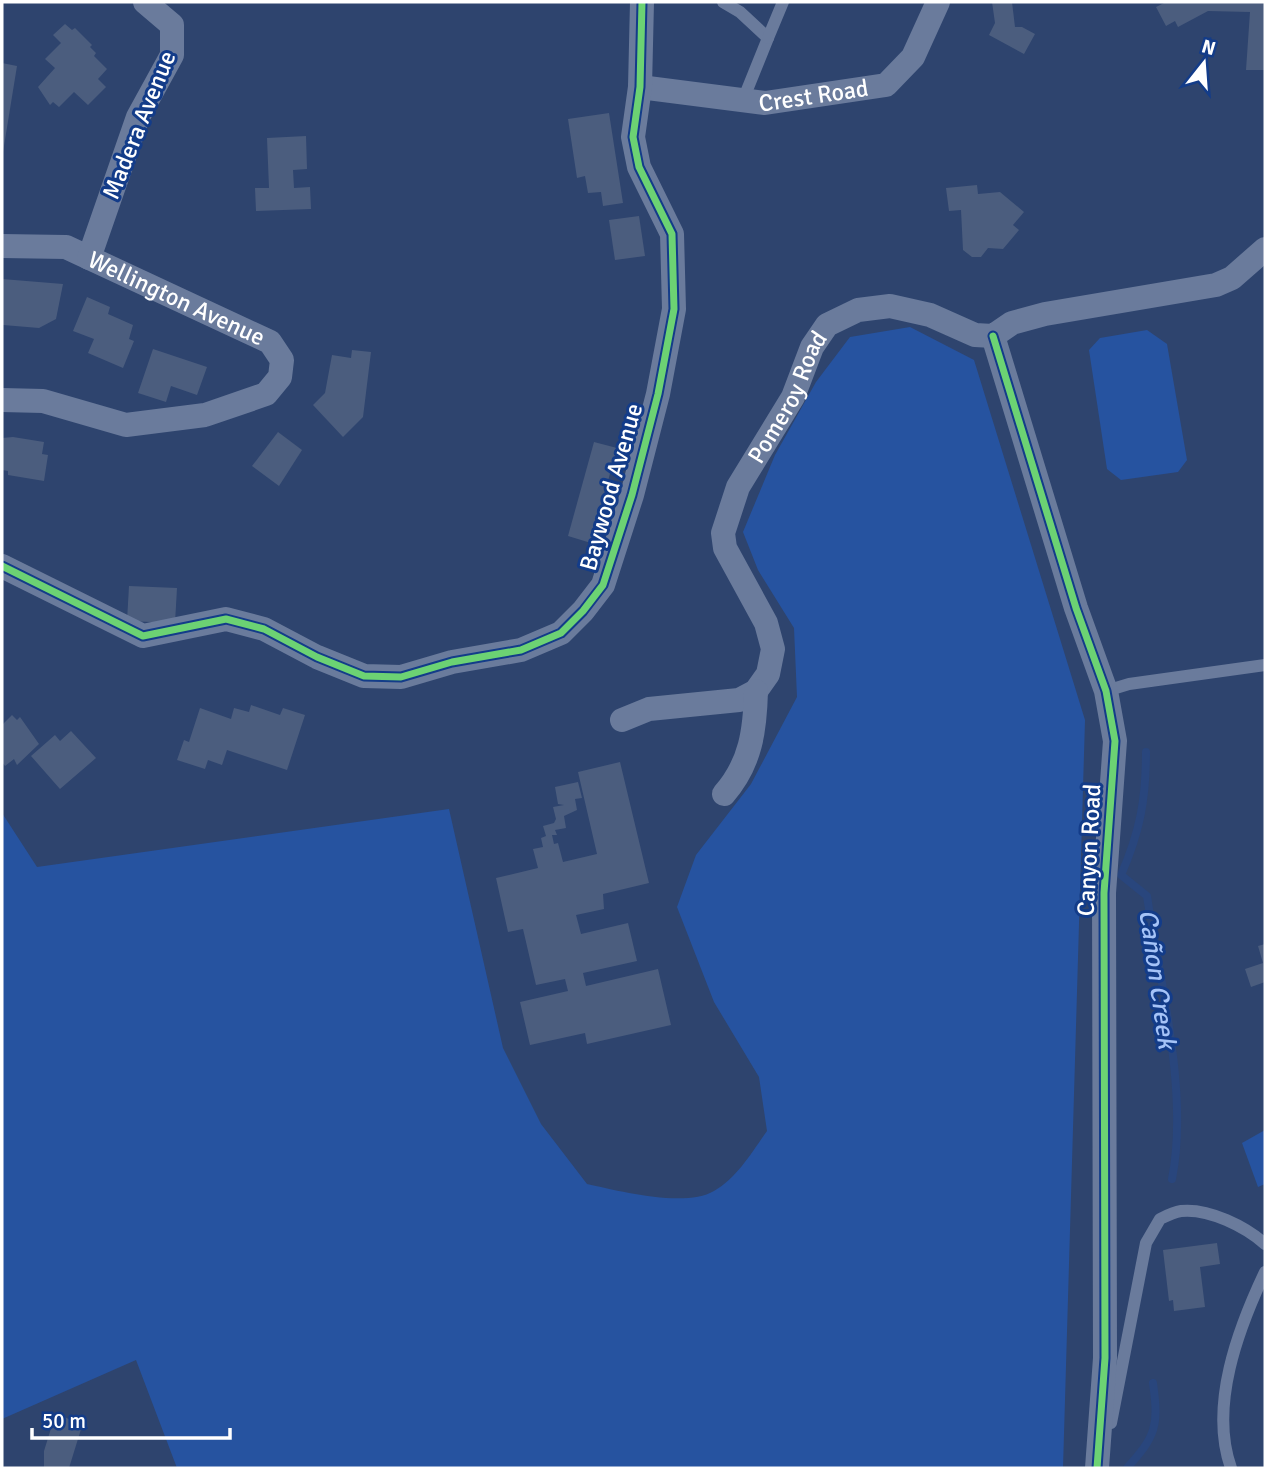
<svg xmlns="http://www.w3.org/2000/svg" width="1267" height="1470" font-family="Signika,sans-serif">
  <rect width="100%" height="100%" fill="#2e446e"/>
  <!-- green -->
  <g fill="#2653a0">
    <path d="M910,327L974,360L1085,720L1063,1468H177L136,1360L2,1419V813L37,867L449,809L503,1048L541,1124L587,1184C619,1191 685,1208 714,1191C737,1178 752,1152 767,1131L759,1077L714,1002L677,907L696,855L751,784L797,697L794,628L758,570L743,532L775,455L816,382L850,337Z"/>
    <path d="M1147,330L1167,344L1187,460L1178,472L1121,480L1107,469L1089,350L1100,338Z"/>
    <path d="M1265,1130V1184L1258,1187L1242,1143Z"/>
  </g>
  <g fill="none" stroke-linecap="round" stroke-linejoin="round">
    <!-- stream -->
    <g stroke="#29467d" stroke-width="8">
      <path d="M1146,752C1146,799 1140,832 1121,875L1147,896C1160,982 1189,1094 1172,1179"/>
      <path d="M1127,1468C1156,1436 1159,1426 1153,1383"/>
    </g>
  </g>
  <!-- building -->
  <g fill="#4b5d7e">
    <path d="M992,2H1012L1015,27H1022L1035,34L1024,54L989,35L995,23Z"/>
    <path d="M1166,2H1265V70H1246L1250,12L1208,11L1178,27L1175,21L1166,26L1156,7Z"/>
    <path d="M65,24L72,30L75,28L92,45L90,47L96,53L94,56L107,69L98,79L106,87L88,105L74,92L59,107L53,102L50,105L38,87L55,68L45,59L61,43L53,35Z"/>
    <path d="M2,63L17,66L3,152H2Z"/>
    <path d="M609,113L623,203L603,206L601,192L588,193L585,176L577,178L568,119Z"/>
    <path d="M306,136L307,169L293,170L294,188L310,187L311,209L256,211L255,188H269L267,138Z"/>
    <path d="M977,185L978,194L1000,192L1024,212L1013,225L1019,230L1003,249L988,248L981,257H972L963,250L961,210L949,211L946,188Z"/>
    <path d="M639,216L645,256L615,260L609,220Z"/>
    <path d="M2,279L63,284L56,319L39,328L3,325Z"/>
    <path d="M87,297L110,307L108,314L133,325L129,339L134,341L123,368L88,353L94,339L73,331Z"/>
    <path d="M153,349L207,367L197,395L171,386L166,402L138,393Z"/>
    <path d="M352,350L371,352L363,417L343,437L313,405L325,393L332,355L351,358Z"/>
    <path d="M278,432L302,450L279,486L252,466Z"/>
    <path d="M13,437L44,442L42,454L48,455L44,481L8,475V471L2,470V438Z"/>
    <path d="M594,442L617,448L591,543L568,536Z"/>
    <path d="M129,586L177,588L175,623L127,621Z"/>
    <path d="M251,705L280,715L283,708L305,715L287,770L227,750L222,765L208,760L205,769L177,760L184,740L189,742L200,708L231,719L234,708L249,712Z"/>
    <path d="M12,715L17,720L20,717L39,744L17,765L14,759L5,766L2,762V725Z"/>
    <path d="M71,731L96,758L60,789L31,756L55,735L60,741Z"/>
    <path d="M620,762L649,883L603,894L604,909L576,915L581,934L628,923L637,961L583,973L586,986L658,969L671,1025L587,1044L585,1033L530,1045L520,1002L568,991L565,979L536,985L523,929L508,932L496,878L538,868L533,849L543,847L541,838L546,836L543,826L554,823L556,819L553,807L564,805L558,804L555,787L578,782L582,798L575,799L577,810L564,816L566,828L555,830L557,835H552L554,844L558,843L563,862L597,854L578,772Z"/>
    <path d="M1265,944V982L1251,987L1245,969L1263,963L1258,946Z"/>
    <path d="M1217,1243L1220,1264L1200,1267L1205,1307L1174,1311L1173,1300L1169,1301L1163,1250Z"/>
    <path d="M61,1415L82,1426L69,1468H48L44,1467V1451L53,1422L57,1424Z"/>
  </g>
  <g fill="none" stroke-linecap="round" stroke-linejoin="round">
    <!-- service -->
    <g stroke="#6a7b9c" stroke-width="12">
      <path d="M723,2L740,12L768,38L743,100"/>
      <path d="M768,38L783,2"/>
      <path d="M1106,691L1129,684L1265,665"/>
      <path d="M1111,1423L1146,1243L1160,1219C1166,1216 1174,1212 1181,1211C1209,1208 1246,1227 1265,1244"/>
      <path d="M1231,1468C1209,1406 1238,1329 1265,1272"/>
    </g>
    <!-- minor -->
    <g stroke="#6a7b9c" stroke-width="24">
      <path id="s1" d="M640,87L765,103L886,85L913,57L938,2"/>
      <path id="s2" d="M2,246L66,247L270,342L282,360L280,377L266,394L205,415L126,425L43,401L2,400"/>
      <path d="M89,258L138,117L172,55V25L145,2"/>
      <path d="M993,336L1076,608L1106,691L1115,741L1104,893L1105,1358L1097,1468"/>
      <path d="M2,566L143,636L226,619L264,629L317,657L364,676L401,677L452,662L521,650L561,633L583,611L603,585L632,495L658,394L674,309L672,234L639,167L633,137L640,87L642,2"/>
      <path id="s3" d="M622,720L649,709L739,700L756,691L768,674L773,649L766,623L725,548L723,533L738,487L793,397L812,347L827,325L858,310L890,306L930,315L975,335L993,336L1012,323L1045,314L1216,285L1232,278L1265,249"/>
      <path d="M724,794C751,763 755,730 756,691"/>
    </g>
    <defs>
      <g id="cycleway">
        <path d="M993,336L1076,608L1106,691L1115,741L1104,893L1105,1358L1097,1468"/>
        <path d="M2,566L143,636L226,619L264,629L317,657L364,676L401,677L452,662L521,650L561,633L583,611L603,585L632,495L658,394L674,309L672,234L639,167L633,137L640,87L642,2"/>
      </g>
    </defs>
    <!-- cycleway casing -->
    <use href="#cycleway" stroke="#133c89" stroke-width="11"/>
    <!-- cycleway -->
    <use href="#cycleway" stroke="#6cd273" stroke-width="7"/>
  </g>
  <g text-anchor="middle" stroke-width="6" stroke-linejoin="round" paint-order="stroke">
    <!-- street labels -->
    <g font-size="24" fill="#fff" stroke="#133c89">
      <text dy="8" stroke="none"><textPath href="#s1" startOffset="175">Crest Road</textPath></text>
      <text transform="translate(139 125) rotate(-68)" y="8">Madera Avenue</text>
      <text dy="8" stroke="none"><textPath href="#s2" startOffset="186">Wellington Avenue</textPath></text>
      <text dy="8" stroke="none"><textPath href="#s3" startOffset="464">Pomeroy Road</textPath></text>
      <text transform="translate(611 487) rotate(-74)" y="8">Baywood Avenue</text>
      <text transform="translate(1089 850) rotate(-87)" y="8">Canyon Road</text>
    </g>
    <!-- water labels -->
    <g font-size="26" font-style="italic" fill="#a5c3f7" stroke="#133c89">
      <text transform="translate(1158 979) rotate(82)" y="9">Cañon Creek</text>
    </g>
  </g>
  <!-- border -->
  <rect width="1267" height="1470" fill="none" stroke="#ffffff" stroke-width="7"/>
  <!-- north arrow -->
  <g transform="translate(1204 63) rotate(17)" stroke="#133c89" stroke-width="5" paint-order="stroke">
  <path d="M0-5L12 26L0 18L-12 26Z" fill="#ffffff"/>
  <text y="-10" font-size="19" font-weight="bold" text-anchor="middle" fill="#ffffff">N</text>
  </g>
  <!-- scale -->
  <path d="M32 1428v10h198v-10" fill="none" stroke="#ffffff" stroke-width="3.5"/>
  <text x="42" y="1428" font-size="21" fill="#ffffff" stroke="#133c89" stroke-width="5" paint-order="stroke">50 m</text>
</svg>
